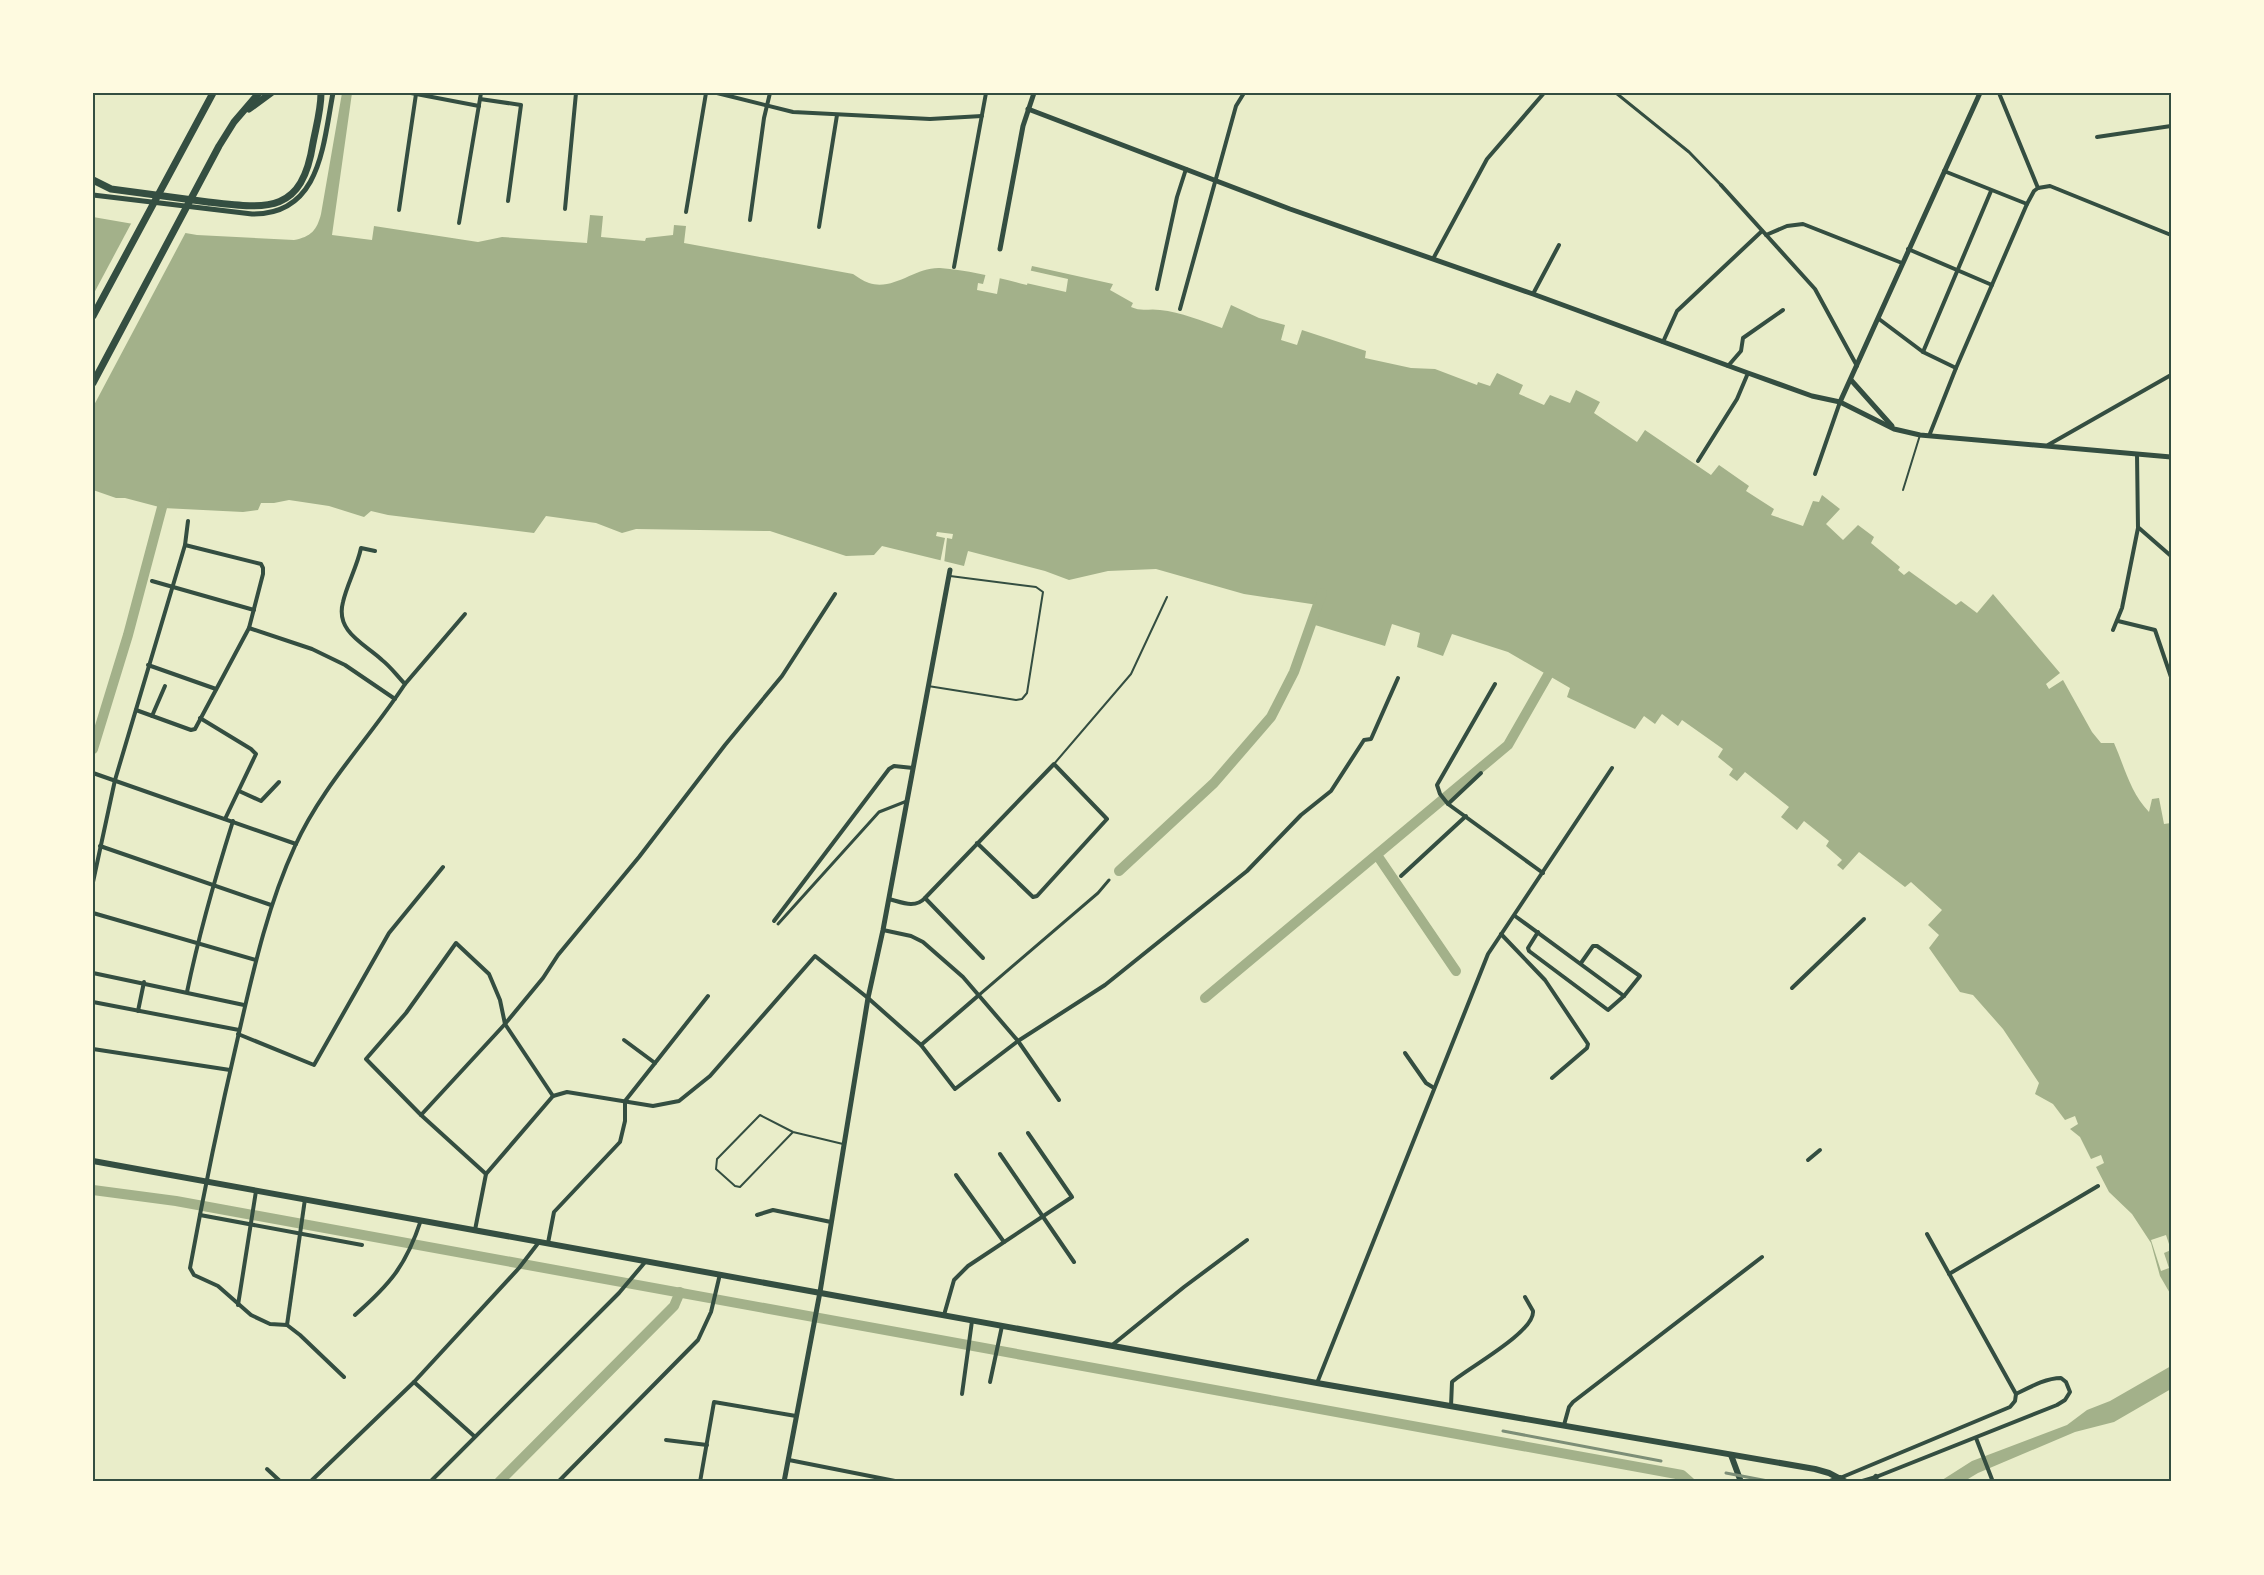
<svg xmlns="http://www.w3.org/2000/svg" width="2264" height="1575" font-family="Poppins,sans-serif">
  <rect width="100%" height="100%" fill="#e9edc9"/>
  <!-- water -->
  <g fill="#a3b18a">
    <path d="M342,93H352L332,235L372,240L374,226L478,242L502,237L587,243L590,215L603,216L601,237L645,241L646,238L673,235L674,225L686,226L684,243L853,274C858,277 863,281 869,283C894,291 915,267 940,268C969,270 999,278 1027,285L1032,266L1113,284L1110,290L1133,303L1131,307C1142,312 1149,308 1160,310C1181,312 1202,321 1222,328L1231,305L1259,318L1285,325L1281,340L1297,345L1302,330L1366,351L1365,358L1411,368L1435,369L1477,385L1478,382L1490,386L1497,373L1523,385L1519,394L1544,405L1550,395L1570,403L1576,390L1600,402L1594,413L1637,442L1645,430L1711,475L1719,465L1749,486L1746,491L1774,509L1771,515L1803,526L1813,501L1819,502L1822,495L1840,509L1826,524L1843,540L1858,525L1874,537L1871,543L1900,567L1898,570L1904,575L1909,571L1956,605L1961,601L1977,613L1993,594L2060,673L2046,684L2049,689L2063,680L2092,732L2101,743H2114C2125,768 2130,792 2149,812L2152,799L2159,798L2164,824L2171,823V1295L2160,1276L2151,1243L2132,1214L2109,1192L2096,1167L2104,1163L2101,1155L2091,1159L2080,1137L2070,1129L2078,1124L2075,1116L2065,1120L2053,1104L2035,1094L2039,1083L2003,1029L1973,995L1960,992L1929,948L1939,935L1928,925L1942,910L1911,882L1905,887L1859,852L1843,870L1837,865L1842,860L1826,846L1829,841L1804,821L1797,830L1781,817L1789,807L1745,772L1737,781L1729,775L1733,769L1718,757L1723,749L1682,720L1678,726L1662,714L1655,724L1644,716L1635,729L1567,697L1570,688L1508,652L1452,634L1443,656L1417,647L1420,633L1392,624L1385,646L1315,625L1318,605L1244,594L1156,569L1108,571L1069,580L1045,571L968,551L964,566L882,546L874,555L846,556L770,531L636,529L622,533L596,523L546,516L534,533L388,515L371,511L364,517L329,506L289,500L274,503H261L258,510L243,512L163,508L125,498H116L93,490V217L197,235L294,240C311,237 317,230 321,214Z"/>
    <path d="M2171,1366V1389L2114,1422L2075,1432L1978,1473L1963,1482H1939L1972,1461L2067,1425L2087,1410L2110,1401Z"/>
  </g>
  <!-- pier -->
  <g fill="#e9edc9">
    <path d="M133,220L187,230L93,407V295Z"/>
    <path d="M1028,270L1068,279L1066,292L1000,277L997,294L977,290L978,283L983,284L986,273L1025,281Z"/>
    <path d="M937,532L953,534L952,539L947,538L944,564L940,563L945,538L936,536Z"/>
    <path d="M2166,1235L2171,1250L2164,1253L2169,1268L2161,1271L2151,1240Z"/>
  </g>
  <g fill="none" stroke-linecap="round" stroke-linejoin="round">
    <!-- canal -->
    <g stroke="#a3b18a" stroke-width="10">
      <path d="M93,749L128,635L165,496"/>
      <path d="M1377,855L1456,971"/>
      <path d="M1119,871L1214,783L1271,717L1294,672L1322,593"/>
      <path d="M1205,998L1508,745L1548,675"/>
      <path d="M93,1190L176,1201L1682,1475L1690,1482"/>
      <path d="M499,1482L674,1306L680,1292"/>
    </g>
    <!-- service -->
    <g stroke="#344e41" stroke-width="2">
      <path d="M1903,490L1920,435"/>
      <path d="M928,686L1016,700L1022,699L1027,693L1043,592L1036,587L950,576"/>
      <path d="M1054,764L1131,674L1167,597"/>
      <path d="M793,1132L740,1187L735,1186L716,1169L717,1159L760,1115L793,1132L843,1144"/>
    </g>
    <!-- pedestrian -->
    <g stroke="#344e41" stroke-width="3">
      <path d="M1616,93L1689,152L1721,185"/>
      <path d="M778,924L879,812L907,801"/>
      <path d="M979,995L1098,893L1109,880"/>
    </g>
    <!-- minor -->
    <g stroke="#344e41" stroke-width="4">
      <path d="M411,93L479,106"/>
      <path d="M717,93L793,112L930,119L982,116"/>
      <path d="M1999,93L2038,188"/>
      <path d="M480,99L521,105L508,201"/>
      <path d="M2097,137L2171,126"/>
      <path d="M1944,171L2027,204"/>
      <path d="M1721,185L1815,289L1857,366"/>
      <path d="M2038,188L2050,186L2171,235"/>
      <path d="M565,209L576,93"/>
      <path d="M399,210L416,94"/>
      <path d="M686,212L706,93"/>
      <path d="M750,220L764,118L770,93"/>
      <path d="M459,223L481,93"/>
      <path d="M819,227L837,115"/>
      <path d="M1766,235L1787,226L1803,224L1902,263"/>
      <path d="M1908,249L1992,285"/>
      <path d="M1433,259L1487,159L1544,93"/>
      <path d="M954,267L986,93"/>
      <path d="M1157,289L1177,197L1186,169"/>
      <path d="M1533,294L1559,245"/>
      <path d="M1180,309L1236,106L1244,93"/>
      <path d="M1879,319L1923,352L1956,368"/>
      <path d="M1663,342L1677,311L1762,231"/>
      <path d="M1923,352L1991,191"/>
      <path d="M1728,366L1741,351L1743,338L1783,310"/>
      <path d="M1929,436L1956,368L2027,204L2034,191L2038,188"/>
      <path d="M2048,445L2171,375"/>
      <path d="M1698,461L1737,399L1748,373"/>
      <path d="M1815,474L1840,402"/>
      <path d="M2139,528L2171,556"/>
      <path d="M152,581L254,610"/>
      <path d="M2118,621L2155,630L2171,677"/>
      <path d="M249,628L312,649L345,665L395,699"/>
      <path d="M2113,630L2122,608L2138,528L2137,454"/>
      <path d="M148,665L216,689"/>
      <path d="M405,684L465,614"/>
      <path d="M1495,684L1437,785L1440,794L1448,804L1543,873"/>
      <path d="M136,710L191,730L195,729L249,628L263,574V568L261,564L185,545"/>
      <path d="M152,716L165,686"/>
      <path d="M200,718L251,749L256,754L225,819"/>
      <path d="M93,773L296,844"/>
      <path d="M239,791L261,801L279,782"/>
      <path d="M1448,804L1481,773"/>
      <path d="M100,846L271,905"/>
      <path d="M1401,876L1466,816"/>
      <path d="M93,882L115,780L185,545L188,521"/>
      <path d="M925,898L983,958"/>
      <path d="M889,899C901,902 915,909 925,898L1054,764L1107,819L1037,896L1033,897L977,843"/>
      <path d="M93,913L256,960"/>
      <path d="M1515,916L1624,996"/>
      <path d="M774,921L889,769L894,766L913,768"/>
      <path d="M883,930L911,936L923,942L963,977L1018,1041L1059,1100"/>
      <path d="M1538,932L1528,948L1529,951L1608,1010L1624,996L1640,976L1597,946H1593L1581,963"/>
      <path d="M1501,934L1545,980L1588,1044L1587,1048L1552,1078"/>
      <path d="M93,973L244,1005"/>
      <path d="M1792,988L1864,919"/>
      <path d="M187,992C199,934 215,878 233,821"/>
      <path d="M93,1002L239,1030"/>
      <path d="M138,1011L144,982"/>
      <path d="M238,1034L314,1065L389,933L443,867"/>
      <path d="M624,1040L655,1063"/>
      <path d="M921,1045L979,995"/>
      <path d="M93,1049L230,1070"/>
      <path d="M1405,1053L1426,1083L1434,1088"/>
      <path d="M421,1115L505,1024L543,978L558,955L639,857L725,745L782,676L835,594"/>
      <path d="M1000,1154L1074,1262"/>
      <path d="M1808,1160L1820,1150"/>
      <path d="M486,1174L421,1115L366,1059L406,1013L456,943L489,974L500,1000L505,1024L553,1096"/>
      <path d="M956,1175L1004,1242"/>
      <path d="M200,1215L362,1245"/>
      <path d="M757,1215L773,1210L831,1222"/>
      <path d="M475,1230L486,1174L553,1096L567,1092L653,1106L679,1101L710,1076L815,956L868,998L921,1045L955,1089L1018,1041L1105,985L1247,871L1301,815L1331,791L1364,740L1371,739L1398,678"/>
      <path d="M1927,1234L2016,1394"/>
      <path d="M548,1243L554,1212L620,1142L625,1121V1101L708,996"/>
      <path d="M1949,1274L2098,1186"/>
      <path d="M238,1305L256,1191"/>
      <path d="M355,1315C390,1284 406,1266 421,1220"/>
      <path d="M944,1315L954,1280L968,1266L1072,1197L1028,1133"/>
      <path d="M287,1325L305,1199"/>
      <path d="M1111,1346L1184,1287L1247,1240"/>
      <path d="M344,1377L300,1335L287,1325L270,1324L251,1315L218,1286L194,1275L190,1268C204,1191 220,1114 238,1037C253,972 267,907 295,846C322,786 369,739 405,684C397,676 391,667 382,660C365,644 335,632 343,602C347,584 357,567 361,548L375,551"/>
      <path d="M414,1382L474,1436"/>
      <path d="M990,1382L1002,1326"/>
      <path d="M1317,1383L1488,954L1612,768"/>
      <path d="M962,1394L972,1321"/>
      <path d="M1451,1406L1452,1382C1468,1368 1535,1332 1533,1311L1525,1297"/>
      <path d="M1564,1425L1569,1407L1573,1402L1762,1257"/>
      <path d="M1976,1438L1993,1482"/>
      <path d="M666,1440L707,1445"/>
      <path d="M789,1460L900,1482"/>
      <path d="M267,1469L281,1482"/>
      <path d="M1840,1478L2010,1407L2015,1401L2016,1394C2030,1387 2046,1378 2061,1378L2066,1382L2070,1392L2065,1400L2057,1405L1876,1477L1859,1482"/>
      <path d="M310,1482L414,1382L519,1268L539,1242"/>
      <path d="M430,1482L619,1293L646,1261"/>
      <path d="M558,1482L698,1340L711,1312L720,1274"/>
      <path d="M700,1482L714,1402L796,1416"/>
    </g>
    <!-- tertiary -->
    <g stroke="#344e41" stroke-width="5">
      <path d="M1028,109L1290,209L1533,294L1748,373L1812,396L1840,402L1894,429L1920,435L2171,457"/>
      <path d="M93,195L252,214C321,215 323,144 333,93"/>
      <path d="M1000,249L1023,126L1034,93"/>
      <path d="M1851,380L1892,426"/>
      <path d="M1840,402L1980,93"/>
      <path d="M784,1482L820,1292L868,998L883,930L950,570"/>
    </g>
    <!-- secondary -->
    <g stroke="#344e41" stroke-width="6">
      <path d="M93,1161L1317,1383L1815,1469L1829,1473L1846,1482"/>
      <path d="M1731,1455L1741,1482"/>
      <path d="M1830,1482L1840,1478"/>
      <path d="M1872,1482L1876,1477"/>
    </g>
    <!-- primary -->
    <g stroke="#344e41" stroke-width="7">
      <path d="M249,109L271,93"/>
      <path d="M93,180L111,189C143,193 176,198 208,202C268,209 302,214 313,143C316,127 321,110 321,93"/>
      <path d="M93,316L213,93"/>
      <path d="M93,383L219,146L234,122L259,93"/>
    </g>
    <!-- rail -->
    <g stroke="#7c8e77" stroke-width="3">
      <path d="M1503,1431L1661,1461"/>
      <path d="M1726,1473L1773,1482"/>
    </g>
  </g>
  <!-- border -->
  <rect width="2264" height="1575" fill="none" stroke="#fefae0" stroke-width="189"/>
  <rect x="94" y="94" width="2076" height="1386" fill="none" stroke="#344e41" stroke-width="2"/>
</svg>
